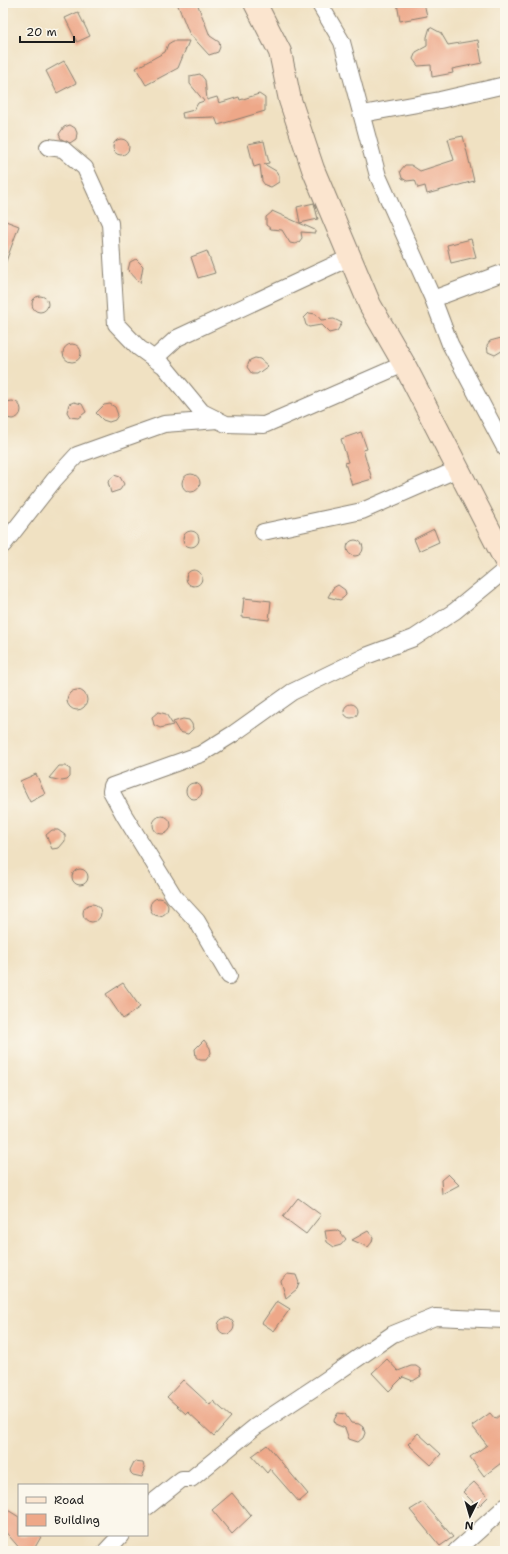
<svg xmlns="http://www.w3.org/2000/svg" width="508" height="1554" font-family="'Shantell Sans',sans-serif">
  <rect width="100%" height="100%" fill="#fbf7ec"/>
  <filter id="ink" filterUnits="userSpaceOnUse"><feTurbulence type="fractalNoise" baseFrequency=".025" numOctaves="2"/><feDisplacementMap in="SourceGraphic" scale="8" xChannelSelector="R" yChannelSelector="G"/><feConvolveMatrix kernelMatrix="1 2 1 2 8 2 1 2 1" color-interpolation-filters="sRGB"/></filter>
  <filter id="wash" filterUnits="userSpaceOnUse"><feTurbulence type="fractalNoise" baseFrequency=".012" numOctaves="4" result="noise"/><feDisplacementMap in="SourceGraphic" scale="16" xChannelSelector="R" yChannelSelector="G"/><feGaussianBlur stdDeviation="0.9" result="paint"/><feColorMatrix in="noise" values="0 0 0 0 0 0 0 0 0 0 0 0 0 0 0 0 0 1.4 0 .05"/><feComposite in="paint" operator="in"/></filter>
  <g filter="url(#wash)">
    <rect width="100%" height="100%" fill="#f0e1c2"/>
    <g id="blocks">
      <!-- building -->
      <g fill="#eea889">
        <path d="M177,3H197L210,36L219,42L220,47L218,52L209,55L189,33Z"/>
        <path d="M397,3H424L427,16L400,21Z"/>
        <path d="M78,12L90,36L77,42L65,18Z"/>
        <path d="M430,27L441,33L448,45L478,40L482,63L452,69L453,73L432,77L431,65L418,66L413,59L416,52L427,46V37Z"/>
        <path d="M173,41H189L178,68L146,85L136,68L165,52L168,44Z"/>
        <path d="M64,61L76,83L57,93L46,71Z"/>
        <path d="M200,74L205,80L207,100L217,97L219,103L239,97L240,100L259,94L265,98V111L218,125L215,117L183,118L182,113L194,110L198,103L204,101L190,84V76Z"/>
        <path d="M70,125L75,128L77,133L76,139L70,143L61,139L59,134L64,127Z"/>
        <path d="M463,136L474,181L427,194L425,186L418,188L415,180L407,181L402,178L400,171L405,165H411L420,171L454,160L448,139Z"/>
        <circle cx="121" cy="147" r="8"/>
        <path d="M264,141L269,163L264,164L276,171L279,176V182L271,187L265,185L262,181L260,165L254,167L248,144Z"/>
        <path d="M314,203L318,219L300,223L297,207Z"/>
        <path d="M272,211L315,230V233L301,232L302,238L299,242L295,244L290,243L282,230L271,229L266,225V217L272,212Z"/>
        <path d="M3,220L19,226L5,264H3Z"/>
        <path d="M471,239L476,257L451,263L447,245Z"/>
        <path d="M207,251L215,273L198,278L191,257Z"/>
        <path d="M136,259L143,266L140,283L128,270L130,262Z"/>
        <circle cx="40" cy="304" r="8"/>
        <path d="M309,313L316,314L321,320L334,319L342,323L337,331L329,333L321,325L309,327L306,325L304,318Z"/>
        <path d="M505,337V349L495,355L488,352L487,345L490,341Z"/>
        <circle cx="72" cy="353" r="9"/>
        <path d="M255,358L260,359L268,366L257,374H252L247,367L250,360Z"/>
        <circle cx="12" cy="410" r="9"/>
        <path d="M74,402L82,404L86,412L78,418L70,417L67,412L69,404Z"/>
        <path d="M110,404L115,407L118,415L115,420L109,422L103,420L96,413L104,405Z"/>
        <path d="M361,432L367,449L363,450L372,479L352,485L345,463L348,462L341,439Z"/>
        <circle cx="191" cy="483" r="9"/>
        <path d="M114,475L120,477L124,484L120,490L111,493L108,482Z"/>
        <path d="M434,529L439,542L419,551L414,539Z"/>
        <circle cx="191" cy="539" r="8"/>
        <circle cx="355" cy="548" r="8"/>
        <circle cx="194" cy="578" r="8"/>
        <path d="M338,585L345,590L346,595L343,598L340,600L328,597L333,588Z"/>
        <path d="M244,598L271,601L269,620L242,617Z"/>
        <circle cx="77" cy="700" r="10"/>
        <circle cx="351" cy="711" r="7"/>
        <path d="M158,712L166,714L173,725L160,728L154,725L152,717Z"/>
        <path d="M183,719L189,720L192,724L193,729L188,734L179,732L173,722Z"/>
        <path d="M59,766H65L70,769V777L67,780L62,781L49,778Z"/>
        <path d="M36,774L45,794L30,802L20,781Z"/>
        <circle cx="194" cy="791" r="8"/>
        <circle cx="162" cy="825" r="9"/>
        <path d="M52,830H58L65,835V841L59,848L52,849L46,835Z"/>
        <circle cx="80" cy="877" r="8"/>
        <circle cx="159" cy="907" r="9"/>
        <circle cx="92" cy="913" r="9"/>
        <path d="M123,983L140,1007L123,1019L106,994Z"/>
        <path d="M204,1040L210,1048L211,1053L206,1060H200L196,1057L195,1049Z"/>
        <path d="M448,1174L459,1185L442,1194L441,1180Z"/>
        <path d="M298,1198L321,1215L306,1234L283,1217Z"/>
        <path d="M336,1230L341,1233L346,1239L341,1245L334,1247L327,1242L325,1231Z"/>
        <path d="M368,1231L373,1237L372,1242L368,1247L352,1240Z"/>
        <path d="M287,1274L296,1275L299,1283L297,1289L286,1298L281,1281Z"/>
        <path d="M277,1301L290,1309L274,1331L262,1323Z"/>
        <circle cx="226" cy="1326" r="8"/>
        <path d="M387,1359L398,1371L411,1366H416L420,1369L421,1376L413,1381L403,1377L389,1391L372,1373Z"/>
        <path d="M183,1380L210,1405L213,1401L231,1417L214,1436L188,1412L186,1414L167,1397Z"/>
        <path d="M505,1411V1460L484,1476L470,1457L487,1445L472,1426L490,1413L495,1419Z"/>
        <path d="M338,1413L345,1414L351,1423L359,1424L363,1427L365,1433L363,1438L358,1442L349,1439L345,1428L335,1424L334,1420Z"/>
        <path d="M418,1433L441,1454L431,1465L408,1444Z"/>
        <path d="M267,1445L308,1494L299,1502L270,1469L267,1473L252,1456Z"/>
        <path d="M134,1462L143,1463L144,1467L145,1470L142,1477L133,1475L131,1473L130,1470Z"/>
        <path d="M474,1482L488,1497L478,1507L463,1492Z"/>
        <path d="M232,1493L251,1516L232,1534L212,1510Z"/>
        <path d="M423,1502L453,1537L440,1546L410,1510Z"/>
        <path d="M3,1507L19,1517V1535H42L33,1551H22L3,1529Z"/>
      </g>
    </g>
  </g>
  <g filter="url(#ink)">
    <use href="#blocks" fill-opacity="0" stroke="#867e6f" stroke-width="1"/>
    <g fill="none" stroke-linecap="round" stroke-linejoin="round">
      <defs>
        <g id="street">
          <path d="M319,3L342,42L378,176L433,299L450,344L505,448"/>
          <path d="M362,114L440,100L505,85"/>
          <path d="M48,147L63,149L85,168L110,223L116,324L139,348L164,366L202,412L226,424L264,425L404,364"/>
          <path d="M433,299L505,272"/>
          <path d="M154,359L177,338L351,257"/>
          <path d="M263,532L362,511L458,469"/>
          <path d="M3,545L54,480L77,455L164,424L218,420"/>
          <path d="M229,976L197,921L174,896L124,815L111,791L112,786L201,754L233,734L292,692L366,656L414,638L455,611L505,570"/>
          <path d="M147,1507L182,1479H191L255,1427L323,1382L393,1334L435,1317L505,1320"/>
          <path d="M106,1551L121,1535"/>
          <path d="M456,1551L505,1507"/>
        </g>
        <path id="secondary" d="M255,3L280,52L290,100L313,169L370,305L404,364L505,560"/>
      </defs>
      <!-- street casing -->
      <use href="#street" stroke="#867e6f" stroke-width="18"/>
      <!-- secondary casing -->
      <use href="#secondary" stroke="#867e6f" stroke-width="24"/>
      <!-- street -->
      <use href="#street" stroke="#fff" stroke-width="16"/>
      <!-- secondary -->
      <use href="#secondary" stroke="#fbe5cf" stroke-width="22"/>
    </g>
  </g>
  <!-- margin -->
  <rect width="508" height="1554" fill="none" stroke="#fbf7ec" stroke-width="16"/>
  <!-- legend -->
  <rect x="18" y="1484" width="130" height="52" fill="#fbf7ec" stroke="#a29f99"/>
  <rect x="26" y="1497" width="20" height="6" fill="#fbe5cf" stroke="#a29f99"/>
  <text x="54" y="1504" font-size="12" fill="#1c1c1c">Road</text>
  <rect x="26" y="1514" width="20" height="12" fill="#eea889" stroke="#a29f99"/>
  <text x="54" y="1524" font-size="12" fill="#1c1c1c">Building</text>
  <!-- north arrow -->
  <g transform="translate(470 1516) rotate(185)" stroke="#fbf7ec" stroke-width="3" paint-order="stroke">
  <path d="M0-3L7 15L0 10L-7 15Z" fill="#1c1c1c"/>
  <text y="-6" font-size="11" font-weight="bold" text-anchor="middle" fill="#1c1c1c">N</text>
  </g>
  <!-- scale -->
  <path d="M20 36v6h54v-6" fill="none" stroke="#1c1c1c" stroke-width="2"/>
  <text x="26" y="36" font-size="12" fill="#1c1c1c" stroke="#fbf7ec" stroke-width="3" paint-order="stroke">20 m</text>
</svg>
